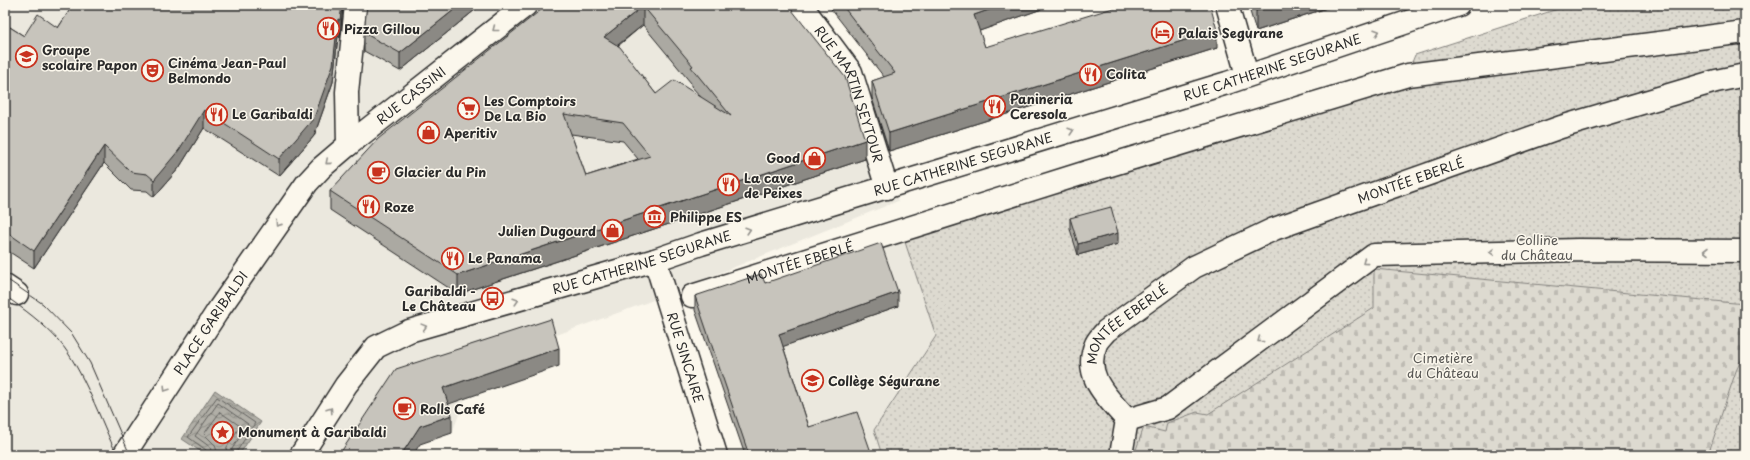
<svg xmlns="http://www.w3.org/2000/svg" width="1750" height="460" font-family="'Playpen Sans',sans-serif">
  <defs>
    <pattern id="grass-dots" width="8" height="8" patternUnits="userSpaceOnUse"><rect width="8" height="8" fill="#dddad0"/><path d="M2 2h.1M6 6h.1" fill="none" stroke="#bebbb3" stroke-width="1.8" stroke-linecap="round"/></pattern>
    <pattern id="cemetery-stones" width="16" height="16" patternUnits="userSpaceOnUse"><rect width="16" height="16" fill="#dddad0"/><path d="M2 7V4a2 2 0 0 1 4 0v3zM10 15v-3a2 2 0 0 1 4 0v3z" fill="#bebbb3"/></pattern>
    <pattern id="water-waves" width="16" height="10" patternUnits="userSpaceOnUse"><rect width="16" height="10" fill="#b1afa7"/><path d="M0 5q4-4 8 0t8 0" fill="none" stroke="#908f88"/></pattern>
  </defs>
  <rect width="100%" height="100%" fill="#fbf7ec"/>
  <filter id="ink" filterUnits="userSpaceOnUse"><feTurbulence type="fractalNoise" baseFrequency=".025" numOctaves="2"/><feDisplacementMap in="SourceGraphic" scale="8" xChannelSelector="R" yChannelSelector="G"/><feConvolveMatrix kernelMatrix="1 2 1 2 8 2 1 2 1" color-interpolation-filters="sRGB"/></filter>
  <g filter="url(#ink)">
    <!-- built -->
    <g fill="#ebe8de">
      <path d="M5,5H804L858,75L898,201L648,302L551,337L559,366L465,399L452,433L420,444L413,455H5Z"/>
      <path d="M904,239L936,336L874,430L882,455H745L695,310Z"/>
    </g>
    <!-- grass -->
    <path fill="url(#grass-dots)" stroke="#84827e" d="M1570,5H1745V455H882L874,430L936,336L904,239L1401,89L1415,55Z"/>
    <!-- cemetery -->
    <path fill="url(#cemetery-stones)" stroke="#84827e" d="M1374,269L1745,304V352L1736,371L1708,455H1134L1144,427L1165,432L1167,423L1197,412L1208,414L1374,308Z"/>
    <!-- water -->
    <path fill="url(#water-waves)" stroke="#7b7a75" d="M215,390L261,422L239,455H206L182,439Z"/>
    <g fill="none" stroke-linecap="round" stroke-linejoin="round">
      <!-- shore -->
      <g stroke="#61605d" stroke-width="1">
        <path d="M207,455L206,450L188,437L217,397L255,423L237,451L236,455"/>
        <path d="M212,455L210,447L195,436L218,403L248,424L232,449L231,455"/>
        <path d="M218,455L215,445L204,434L220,412L240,426L227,447L225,455"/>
      </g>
      <defs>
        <g id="minor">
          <path id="s1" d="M801,5L851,72L887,188"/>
          <path d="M1227,5L1247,75"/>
          <path d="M348,145L347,92L356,5"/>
          <path id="s2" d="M655,260L716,455"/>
          <path d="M5,286L17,294"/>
          <path id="s3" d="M692,296L1087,172L1408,75L1745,32"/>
          <path id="s4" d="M1127,420C1108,398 1082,376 1096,344C1098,339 1103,335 1106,331L1194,267L1274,229L1561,127L1716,81L1745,75"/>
          <path d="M1127,420L1168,408L1374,255L1578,250L1745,251"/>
          <path id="s5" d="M301,455L346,385L376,347L409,331L655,260L701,244L1227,83L1458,5"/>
          <path d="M1121,455L1127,420"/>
        </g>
        <g id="major">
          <path id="s6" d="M124,455L219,309L307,183L321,168L348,145L526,5"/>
        </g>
      </defs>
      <!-- minor casing -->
      <use href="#minor" stroke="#2b2b2b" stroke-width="25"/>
      <!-- major casing -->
      <use href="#major" stroke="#2b2b2b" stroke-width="25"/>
      <!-- minor -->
      <use href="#minor" stroke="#fbf7ec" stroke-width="22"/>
      <!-- major -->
      <use href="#major" stroke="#fbf7ec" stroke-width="22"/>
      <!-- tram -->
      <g stroke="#2b2b2b" stroke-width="1">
        <path d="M5,278L43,304L72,334L90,363L130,455"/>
        <path d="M5,296C24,309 43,323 59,341C83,369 101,421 117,455"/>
      </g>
    </g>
    <!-- wall -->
    <g fill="#aba9a2" stroke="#2b2b2b" fill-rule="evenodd">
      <path d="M73,5H343L340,38L338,36L333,82L314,136L279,176L204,128L179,168L154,197L147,191L131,190L104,163L34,268L5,249V24L24,36L58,28Z"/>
      <path d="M367,5H481L400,71L364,51V33Z"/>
      <path d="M547,5H788L865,159L458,294L330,210V191ZM643,25L691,83V86L701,97L656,94L618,46ZM571,134L623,141L638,159L586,176Z"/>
      <path d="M828,5H1053L979,31L985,47L1217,48L889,151L872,98V81L884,77Z"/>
      <path d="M1248,5H1336L1256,31Z"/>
      <path d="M1070,218L1118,244L1078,255L1070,229Z"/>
      <path d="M765,283L898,306L783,346L809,427L872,455H745L695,310V296Z"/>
    </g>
    <!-- shaded-wall -->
    <g fill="#8b8984" stroke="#2b2b2b">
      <path d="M342,5H343L340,38V20Z"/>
      <path d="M460,5H481L400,71V53Z"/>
      <path d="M1003,5H1053L974,33V15Z"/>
      <path d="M1274,5H1336L1256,31V11Z"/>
      <path d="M643,6V25L604,56V37Z"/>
      <path d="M338,19V36L333,82L314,136L279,176V159Z"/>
      <path d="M1217,30V48L889,151V133Z"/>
      <path d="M204,110V128L179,168L154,197V180Z"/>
      <path d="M865,140V159L458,294V275Z"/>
      <path d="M104,146V163L34,268V251Z"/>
      <path d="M1118,233V244L1078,255V244Z"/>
      <path d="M898,292V306L779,348V334Z"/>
      <path d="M559,348V366L443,406V388Z"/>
      <path d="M452,415V433L420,444L413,455H401L420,426Z"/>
    </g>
    <!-- building -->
    <g fill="#c7c4bc" stroke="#2b2b2b" fill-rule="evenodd">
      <path d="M73,5H342L340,20L338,19L333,65L314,118L279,159L204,110L179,150L154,180L147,174L131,172L104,146L34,251L5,231V24L24,36L38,14L58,28Z"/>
      <path d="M367,5H460L400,53L364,33Z"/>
      <path d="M547,5H788L845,77L865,140L458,275L330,191L378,139ZM643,6L693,66L691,67L731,116L674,80L656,94L620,47L604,37ZM564,114L623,123L650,156L586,176Z"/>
      <path d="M842,5H1003L974,15L985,47L1123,5H1210L1217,30L889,133L872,81L895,73Z"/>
      <path d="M1254,5H1274L1256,11Z"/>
      <path d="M1111,207L1118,233L1078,244L1070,218Z"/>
      <path d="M881,243L898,292L779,334L809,427L857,412L872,455H749L695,296L761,274L765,283Z"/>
      <path d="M551,319L559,348L443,388L452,415L420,426L401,455H339L396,369Z"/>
    </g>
    <!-- one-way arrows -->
    <defs><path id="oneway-chevron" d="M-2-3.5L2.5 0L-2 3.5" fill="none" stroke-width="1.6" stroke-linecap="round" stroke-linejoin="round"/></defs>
    <g stroke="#93918c">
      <use href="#oneway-chevron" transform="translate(495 29) rotate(142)"/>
      <use href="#oneway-chevron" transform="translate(1377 32) rotate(-18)"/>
      <use href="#oneway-chevron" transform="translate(1071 131) rotate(-17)"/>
      <use href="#oneway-chevron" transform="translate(328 162) rotate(139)"/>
      <use href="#oneway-chevron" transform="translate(278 224) rotate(125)"/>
      <use href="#oneway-chevron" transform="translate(748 230) rotate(-17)"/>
      <use href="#oneway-chevron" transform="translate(1706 251) rotate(-180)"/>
      <use href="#oneway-chevron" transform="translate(1492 252) rotate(179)"/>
      <use href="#oneway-chevron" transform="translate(1365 262) rotate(143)"/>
      <use href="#oneway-chevron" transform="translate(516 301) rotate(-17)"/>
      <use href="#oneway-chevron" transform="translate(424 327) rotate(-15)"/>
      <use href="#oneway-chevron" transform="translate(1260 340) rotate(143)"/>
      <use href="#oneway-chevron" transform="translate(166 389) rotate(123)"/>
      <use href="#oneway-chevron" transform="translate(330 410) rotate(-57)"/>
    </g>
  </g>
  <!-- icons -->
  <defs>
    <symbol id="restaurant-ring" viewBox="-11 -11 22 22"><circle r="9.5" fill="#fbf7ec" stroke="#c8321e" stroke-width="1.5"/><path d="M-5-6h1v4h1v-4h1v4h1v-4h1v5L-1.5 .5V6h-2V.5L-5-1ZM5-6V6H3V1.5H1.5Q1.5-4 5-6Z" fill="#c8321e"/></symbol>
    <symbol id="hotel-ring" viewBox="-11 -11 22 22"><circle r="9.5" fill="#fbf7ec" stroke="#c8321e" stroke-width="1.5"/><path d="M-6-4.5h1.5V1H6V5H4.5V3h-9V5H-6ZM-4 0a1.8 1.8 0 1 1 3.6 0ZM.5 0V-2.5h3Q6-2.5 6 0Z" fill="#c8321e"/></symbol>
    <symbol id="school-ring" viewBox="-11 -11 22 22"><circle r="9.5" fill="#fbf7ec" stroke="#c8321e" stroke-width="1.5"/><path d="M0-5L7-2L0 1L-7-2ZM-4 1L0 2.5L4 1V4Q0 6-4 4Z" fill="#c8321e"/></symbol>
    <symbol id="theatre-ring" viewBox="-11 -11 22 22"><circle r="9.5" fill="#fbf7ec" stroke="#c8321e" stroke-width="1.5"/><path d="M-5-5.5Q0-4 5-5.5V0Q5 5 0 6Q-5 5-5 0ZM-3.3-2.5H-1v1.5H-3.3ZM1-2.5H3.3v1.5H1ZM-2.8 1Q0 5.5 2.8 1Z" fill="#c8321e"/></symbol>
    <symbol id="supermarket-ring" viewBox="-11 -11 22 22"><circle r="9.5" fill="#fbf7ec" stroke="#c8321e" stroke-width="1.5"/><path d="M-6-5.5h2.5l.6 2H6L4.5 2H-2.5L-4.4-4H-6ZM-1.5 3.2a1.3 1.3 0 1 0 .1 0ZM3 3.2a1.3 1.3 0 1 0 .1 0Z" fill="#c8321e"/></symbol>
    <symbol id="shop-ring" viewBox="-11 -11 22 22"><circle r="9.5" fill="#fbf7ec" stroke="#c8321e" stroke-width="1.5"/><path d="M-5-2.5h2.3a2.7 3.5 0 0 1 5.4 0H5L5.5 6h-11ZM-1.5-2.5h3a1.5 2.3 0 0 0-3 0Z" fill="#c8321e"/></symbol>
    <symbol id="cafe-ring" viewBox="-11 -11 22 22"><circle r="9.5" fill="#fbf7ec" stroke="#c8321e" stroke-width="1.5"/><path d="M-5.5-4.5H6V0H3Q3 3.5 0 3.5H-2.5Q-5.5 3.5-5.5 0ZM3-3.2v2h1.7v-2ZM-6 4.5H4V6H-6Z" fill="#c8321e"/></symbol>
    <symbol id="museum-ring" viewBox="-11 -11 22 22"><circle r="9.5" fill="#fbf7ec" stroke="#c8321e" stroke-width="1.5"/><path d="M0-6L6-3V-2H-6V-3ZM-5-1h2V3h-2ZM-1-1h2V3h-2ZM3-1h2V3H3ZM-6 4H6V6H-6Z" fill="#c8321e"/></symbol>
    <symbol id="bus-ring" viewBox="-11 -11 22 22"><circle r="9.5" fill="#fbf7ec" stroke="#c8321e" stroke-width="1.5"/><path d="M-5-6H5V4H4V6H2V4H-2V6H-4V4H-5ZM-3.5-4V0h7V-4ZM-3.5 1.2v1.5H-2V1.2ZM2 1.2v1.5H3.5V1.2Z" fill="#c8321e"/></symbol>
    <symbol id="sight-ring" viewBox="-11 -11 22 22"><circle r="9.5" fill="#fbf7ec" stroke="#c8321e" stroke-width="1.5"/><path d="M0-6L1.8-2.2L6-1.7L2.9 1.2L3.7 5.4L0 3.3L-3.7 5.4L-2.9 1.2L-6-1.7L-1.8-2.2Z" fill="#c8321e"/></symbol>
  </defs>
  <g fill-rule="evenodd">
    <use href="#restaurant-ring" x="316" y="16" width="25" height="25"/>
    <use href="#hotel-ring" x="1150" y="20" width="25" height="25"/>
    <use href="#school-ring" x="14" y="44" width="25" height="25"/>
    <use href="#theatre-ring" x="140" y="58" width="25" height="25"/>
    <use href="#restaurant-ring" x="1078" y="62" width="25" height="25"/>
    <use href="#restaurant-ring" x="982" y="94" width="25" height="25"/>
    <use href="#supermarket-ring" x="456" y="96" width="25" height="25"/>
    <use href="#restaurant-ring" x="204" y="102" width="25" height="25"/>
    <use href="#shop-ring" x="416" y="120" width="25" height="25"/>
    <use href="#shop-ring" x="802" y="146" width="25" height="25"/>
    <use href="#cafe-ring" x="366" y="160" width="25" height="25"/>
    <use href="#restaurant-ring" x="716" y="172" width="25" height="25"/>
    <use href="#restaurant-ring" x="356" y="194" width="25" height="25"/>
    <use href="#museum-ring" x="642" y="204" width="25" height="25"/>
    <use href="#shop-ring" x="600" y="218" width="25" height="25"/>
    <use href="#restaurant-ring" x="440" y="246" width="25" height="25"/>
    <use href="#bus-ring" x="480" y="286" width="25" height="25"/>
    <use href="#school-ring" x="800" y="368" width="25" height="25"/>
    <use href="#cafe-ring" x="392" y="396" width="25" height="25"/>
    <use href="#sight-ring" x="210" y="420" width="25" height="25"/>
  </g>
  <g text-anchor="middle" stroke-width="3" stroke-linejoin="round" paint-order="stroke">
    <!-- poi labels -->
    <g font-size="13" font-weight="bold" fill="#2b2b2b" stroke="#fbf7ec" text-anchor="start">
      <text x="344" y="34">Pizza Gillou</text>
      <text x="1178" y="38">Palais Segurane</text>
      <text x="42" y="55">Groupe<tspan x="42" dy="15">scolaire Papon</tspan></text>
      <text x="168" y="68">Cinéma Jean-Paul<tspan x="168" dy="15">Belmondo</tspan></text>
      <text x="1106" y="79">Colita</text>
      <text x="1010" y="104">Panineria<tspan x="1010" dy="15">Ceresola</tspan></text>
      <text x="484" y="106">Les Comptoirs<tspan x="484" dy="15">De La Bio</tspan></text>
      <text x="232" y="119">Le Garibaldi</text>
      <text x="444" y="138">Aperitiv</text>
      <text x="800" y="163" text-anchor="end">Good</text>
      <text x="394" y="177">Glacier du Pin</text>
      <text x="744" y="183">La cave<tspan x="744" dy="15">de Peixes</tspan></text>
      <text x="384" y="212">Roze</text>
      <text x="670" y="222">Philippe ES</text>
      <text x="596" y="236" text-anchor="end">Julien Dugourd</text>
      <text x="468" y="263">Le Panama</text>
      <text x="476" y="296" text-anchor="end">Garibaldi -<tspan x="476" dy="15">Le Château</tspan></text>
      <text x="828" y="386">Collège Ségurane</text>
      <text x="420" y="414">Rolls Café</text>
      <text x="238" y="437">Monument à Garibaldi</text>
    </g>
    <!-- street labels -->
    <g font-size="13" fill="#2b2b2b" stroke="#fbf7ec">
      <text dy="5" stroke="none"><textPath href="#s5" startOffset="1071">RUE CATHERINE SEGURANE</textPath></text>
      <text dy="5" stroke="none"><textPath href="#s1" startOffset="103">RUE MARTIN SEYTOUR</textPath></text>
      <text dy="5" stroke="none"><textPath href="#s6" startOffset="464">RUE CASSINI</textPath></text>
      <text dy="5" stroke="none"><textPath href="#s5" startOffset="747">RUE CATHERINE SEGURANE</textPath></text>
      <text dy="5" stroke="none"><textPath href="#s4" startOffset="447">MONTÉE EBERLÉ</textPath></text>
      <text dy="5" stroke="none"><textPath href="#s5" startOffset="411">RUE CATHERINE SEGURANE</textPath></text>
      <text dy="5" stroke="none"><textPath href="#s3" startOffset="113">MONTÉE EBERLÉ</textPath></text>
      <text dy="5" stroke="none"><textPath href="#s6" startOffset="158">PLACE GARIBALDI</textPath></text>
      <text dy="5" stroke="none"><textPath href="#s4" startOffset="123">MONTÉE EBERLÉ</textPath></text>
      <text dy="5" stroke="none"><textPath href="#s2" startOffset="102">RUE SINCAIRE</textPath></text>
    </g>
    <!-- park labels -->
    <g font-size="13" fill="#585754" stroke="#fbf7ec">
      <text x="1537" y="245">Colline<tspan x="1537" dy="15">du Château</tspan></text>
      <text x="1443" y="363">Cimetière<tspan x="1443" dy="15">du Château</tspan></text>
    </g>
  </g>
  <!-- margin -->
  <rect width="1750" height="460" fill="none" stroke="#fbf7ec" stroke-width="20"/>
  <rect x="10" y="10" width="1730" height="440" fill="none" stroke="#2b2b2b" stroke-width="1.5" filter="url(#ink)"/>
</svg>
